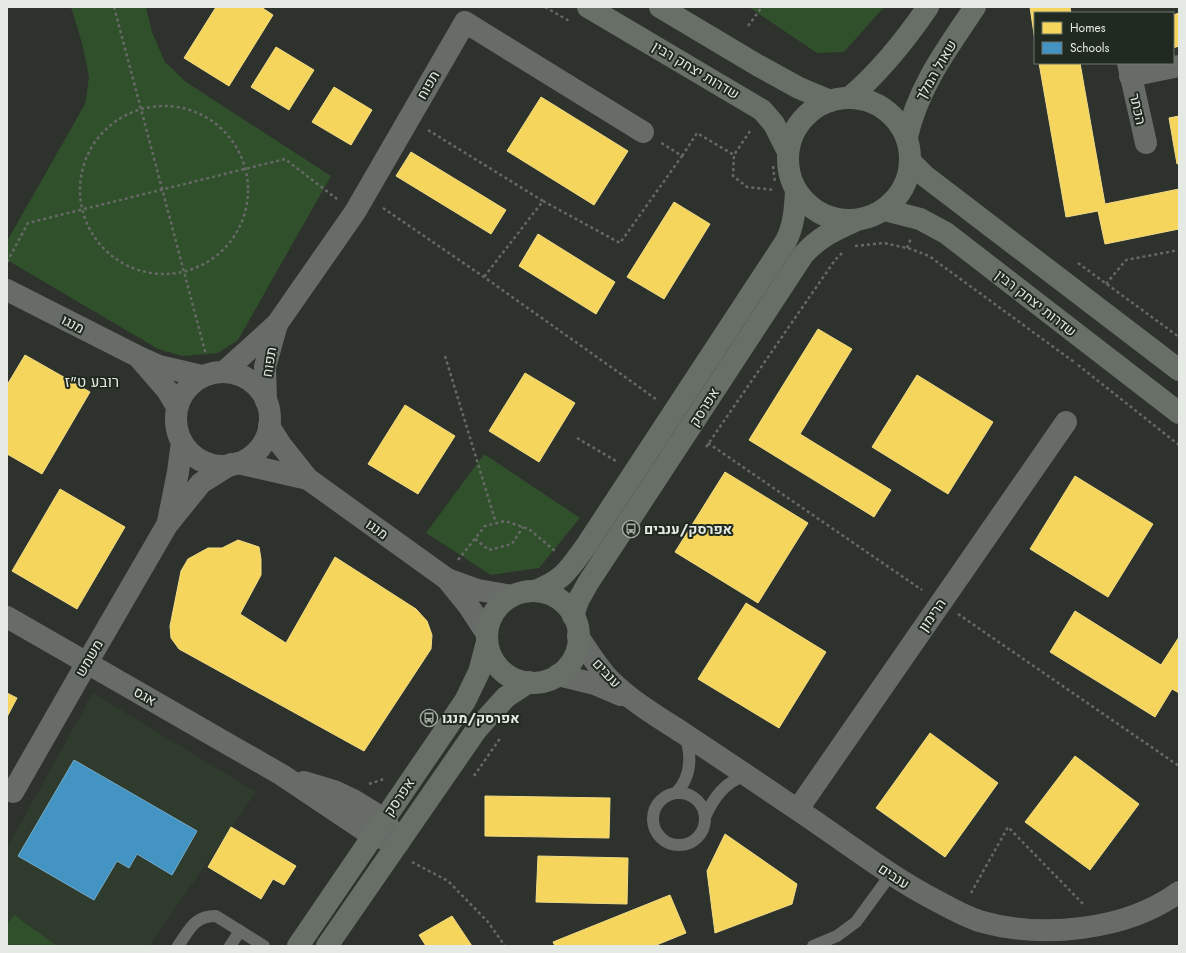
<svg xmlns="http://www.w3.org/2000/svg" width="1186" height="953" font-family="Jost,Heebo,sans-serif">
  <rect width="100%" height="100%" fill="#2d322c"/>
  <!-- built -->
  <path fill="#2f3b2d" d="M93,693L256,792L149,946H7V848Z"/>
  <!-- green -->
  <g fill="#304f2b">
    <path d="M70,7H146L152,32L165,62L186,82L331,176L238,340L218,353L182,356L158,349L7,260V241L85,104L89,77L82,43L72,10Z"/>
    <path d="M751,7H884L844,52L817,53L750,8Z"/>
    <path d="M484,454L580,518L539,568L491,575L426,533Z"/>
    <path d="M14,915L57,946H7V925Z"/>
  </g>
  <!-- homes -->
  <g fill="#f6d55c" stroke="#f1dc85">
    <path d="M216,7H261L273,15L229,86L184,58Z"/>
    <path d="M1030,7H1070L1071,13H1035V41Z"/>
    <path d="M1179,13V46L1173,48V15Z"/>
    <path d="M276,47L314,70L289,110L251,87Z"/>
    <path d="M1039,63H1080L1105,204L1179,189V229L1105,244L1098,211L1066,217Z"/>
    <path d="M334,87L372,110L351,145L312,122Z"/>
    <path d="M541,97L628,151L594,205L507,151Z"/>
    <path d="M1179,116V163L1177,164L1169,118Z"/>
    <path d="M411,152L506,210L491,234L396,176Z"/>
    <path d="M674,202L710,224L664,299L627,277Z"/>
    <path d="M538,234L615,282L596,314L519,266Z"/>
    <path d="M818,329L852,349L800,434L891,490L874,517L749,440Z"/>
    <path d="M25,355L90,392L42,474L7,454V385Z"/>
    <path d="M525,373L575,403L539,462L489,431Z"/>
    <path d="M917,375L993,422L948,494L872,447Z"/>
    <path d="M405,405L455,436L418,494L368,464Z"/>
    <path d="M725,472L808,523L758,603L675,552Z"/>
    <path d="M1075,476L1153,524L1108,597L1030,549Z"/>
    <path d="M60,489L125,527L77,609L12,571Z"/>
    <path d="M238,540L259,547L261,559V575L240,614L286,643L335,557L416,609L427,621L432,635L431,649L364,751L179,649L171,638L170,626L181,571L188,559L208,548H222Z"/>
    <path d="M746,603L826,652L779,728L698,679Z"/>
    <path d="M1075,611L1161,665L1179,637V693L1172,689L1155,717L1050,652Z"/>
    <path d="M7,693L17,698L7,717Z"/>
    <path d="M930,733L998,783L945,857L876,808Z"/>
    <path d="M1075,756L1139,804L1090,870L1025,822Z"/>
    <path d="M485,796L610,798L609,838L485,836Z"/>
    <path d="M231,827L296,866L284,885L273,879L261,899L208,867Z"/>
    <path d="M725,834L797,884L792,904L715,933L707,871Z"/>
    <path d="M538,856L628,858L627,904L536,902Z"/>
    <path d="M670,895L686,933L654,946H555L553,942Z"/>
    <path d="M452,916L472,946H426L419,935Z"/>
  </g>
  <!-- schools -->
  <path fill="#4393c3" stroke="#74adcd" d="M74,760L197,831L172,875L137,854L129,868L117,861L94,900L18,856Z"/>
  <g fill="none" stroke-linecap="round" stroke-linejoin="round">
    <!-- path -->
    <g stroke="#666966" stroke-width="2.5" stroke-dasharray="3 3" stroke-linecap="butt">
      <path d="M114,7L206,355"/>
      <path d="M545,7L571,22"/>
      <path d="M748,26L762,7"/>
      <circle cx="164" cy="190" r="84"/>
      <path d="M428,130L543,201L484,277"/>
      <path d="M750,131L734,155L733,176L747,187L775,190"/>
      <path d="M682,156L697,133L734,155"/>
      <path d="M773,166L775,183"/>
      <path d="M543,201L620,243L682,156L660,142"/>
      <path d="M383,208L484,277L656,399"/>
      <path d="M855,246L884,243L911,249L929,256L1074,362"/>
      <path d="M907,248L911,238"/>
      <path d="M7,262L28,223L285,159L337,199"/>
      <path d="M1078,263L1179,337"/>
      <path d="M1106,284L1126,260L1179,250"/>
      <path d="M445,356L496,523"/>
      <path d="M1078,365L1179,445"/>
      <path d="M577,438L616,461"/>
      <path d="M708,443L922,590"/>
      <path d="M706,447L835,260L842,253"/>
      <path d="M475,539L489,550L512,544L523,527"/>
      <path d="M458,560L485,526L505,521L529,529L555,551"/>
      <path d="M958,614L1179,766"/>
      <path d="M474,776L501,737"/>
      <path d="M369,784L384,779"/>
      <path d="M412,862L448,881L488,922L505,946"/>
      <path d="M971,893L1008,827L1084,905"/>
    </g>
    <!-- lane -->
    <g stroke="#686c68" stroke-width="12">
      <path d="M676,793C692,776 692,756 685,735"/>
      <circle cx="679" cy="819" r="26"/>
      <path d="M705,817C714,797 725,782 746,775"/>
      <path d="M178,946C190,929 194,916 216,916L264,946"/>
      <path d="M230,946L240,931"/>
      <path d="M813,946L837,936L856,922L891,874"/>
    </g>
    <!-- street -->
    <g stroke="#686c68" stroke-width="22">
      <path d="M1128,63L1146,143"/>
      <path d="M1130,76L1179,66"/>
      <path d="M7,290L139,357L159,366L202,376"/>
      <path d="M141,360L167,390L177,407"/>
      <path d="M224,372L277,324L355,212L465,22L643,132"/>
      <circle cx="223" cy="419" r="47"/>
      <path d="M266,401L265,367L277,324"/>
      <path d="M269,426L281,445L308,479L447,579L468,605L487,634"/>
      <path d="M238,463L308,479"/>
      <path d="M168,522L178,472L182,442"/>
      <path d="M447,579L478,590L512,596"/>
      <path d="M7,617L282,775L373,836L399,842"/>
      <path d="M578,636C588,651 597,666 609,679C631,701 658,717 683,733C719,757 754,780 789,804C838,836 885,874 937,901C950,908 964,916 979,921C1041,939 1126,931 1179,892"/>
      <path d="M558,675L595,684L621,695"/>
      <path d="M304,782L334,791L353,800L384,819L394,835"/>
      <path d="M13,792L80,675L167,525L201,483L231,464"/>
      <path d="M798,809L1066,422"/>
    </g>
    <!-- secondary -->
    <g stroke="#686f67" stroke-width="22">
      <path d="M588,7L762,110L774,124L787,150"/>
      <path d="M660,7L759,66L799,88L830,101"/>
      <circle cx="849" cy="159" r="61"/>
      <path d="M849,98C879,73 906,39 928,7"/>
      <path d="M907,137C918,87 947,49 975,7"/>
      <path d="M911,162L925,176L1179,370"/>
      <path d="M885,210L920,219L946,233L1179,413"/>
      <path d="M535,591C564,580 569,569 586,546L786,241C794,225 795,209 796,191"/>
      <circle cx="533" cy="637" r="46"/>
      <path d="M573,616L578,601L588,583L803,255C820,236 835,230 857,220"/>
      <path d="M298,946L465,701L479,672L487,642"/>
      <path d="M327,946L477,729L506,697L529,682"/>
    </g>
  </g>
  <!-- icons -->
  <defs>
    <symbol id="bus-ring" viewBox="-11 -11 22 22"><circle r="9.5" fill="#212a20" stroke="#a5aaa4" stroke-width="1.5"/><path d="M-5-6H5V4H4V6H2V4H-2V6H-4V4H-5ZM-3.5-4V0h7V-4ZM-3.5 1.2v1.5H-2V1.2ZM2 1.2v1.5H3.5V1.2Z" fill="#a5aaa4"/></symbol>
  </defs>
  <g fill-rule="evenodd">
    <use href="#bus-ring" x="621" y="519" width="20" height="20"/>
    <use href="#bus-ring" x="419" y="708" width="20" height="20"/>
  </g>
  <g text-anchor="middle" stroke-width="4" stroke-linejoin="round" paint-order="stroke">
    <!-- street labels -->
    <g font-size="14" fill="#e5ebe4" stroke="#212a20">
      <text transform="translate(696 70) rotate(31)" y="5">שדרות יצחק רבין</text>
      <text transform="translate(936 70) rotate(-60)" y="5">שאול המלך</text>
      <text transform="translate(428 85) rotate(-60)" y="5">תפוח</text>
      <text transform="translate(1138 109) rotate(77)" y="5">הכתר</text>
      <text transform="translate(1036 303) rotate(38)" y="5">שדרות יצחק רבין</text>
      <text transform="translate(73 324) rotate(27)" y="5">מנגו</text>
      <text transform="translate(269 362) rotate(-81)" y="5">תפוח</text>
      <text transform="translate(704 407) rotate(-57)" y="5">אפרסק</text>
      <text transform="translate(377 529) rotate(36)" y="5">מנגו</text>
      <text transform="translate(932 615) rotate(-55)" y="5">הרימון</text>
      <text transform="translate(89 658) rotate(-60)" y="5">משמש</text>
      <text transform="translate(607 673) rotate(47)" y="5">ענבים</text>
      <text transform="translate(145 696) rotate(30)" y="5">אגס</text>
      <text transform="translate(399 797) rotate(-56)" y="5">אפרסק</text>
      <text transform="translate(894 876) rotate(33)" y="5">ענבים</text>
    </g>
    <!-- poi labels -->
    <g font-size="14" font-weight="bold" fill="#e5ebe4" stroke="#212a20" text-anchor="start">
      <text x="644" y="534">אפרסק/ענבים</text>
      <text x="442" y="723">אפרסק/מנגו</text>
    </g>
    <!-- neighbourhood labels -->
    <g font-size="15" fill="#e5ebe4" stroke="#212a20">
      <text x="92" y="387">רובע ט"ז</text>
    </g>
  </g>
  <!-- border -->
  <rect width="1186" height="953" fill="none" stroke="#e5ebe4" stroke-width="16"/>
  <!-- legend -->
  <rect x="1034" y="12" width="140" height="52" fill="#212a20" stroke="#6f776e"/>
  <rect x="1042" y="22" width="20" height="12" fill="#f6d55c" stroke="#6f776e"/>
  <text x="1070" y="32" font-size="12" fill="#e5ebe4">Homes</text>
  <rect x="1042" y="42" width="20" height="12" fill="#4393c3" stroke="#6f776e"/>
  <text x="1070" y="52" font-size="12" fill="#e5ebe4">Schools</text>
</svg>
